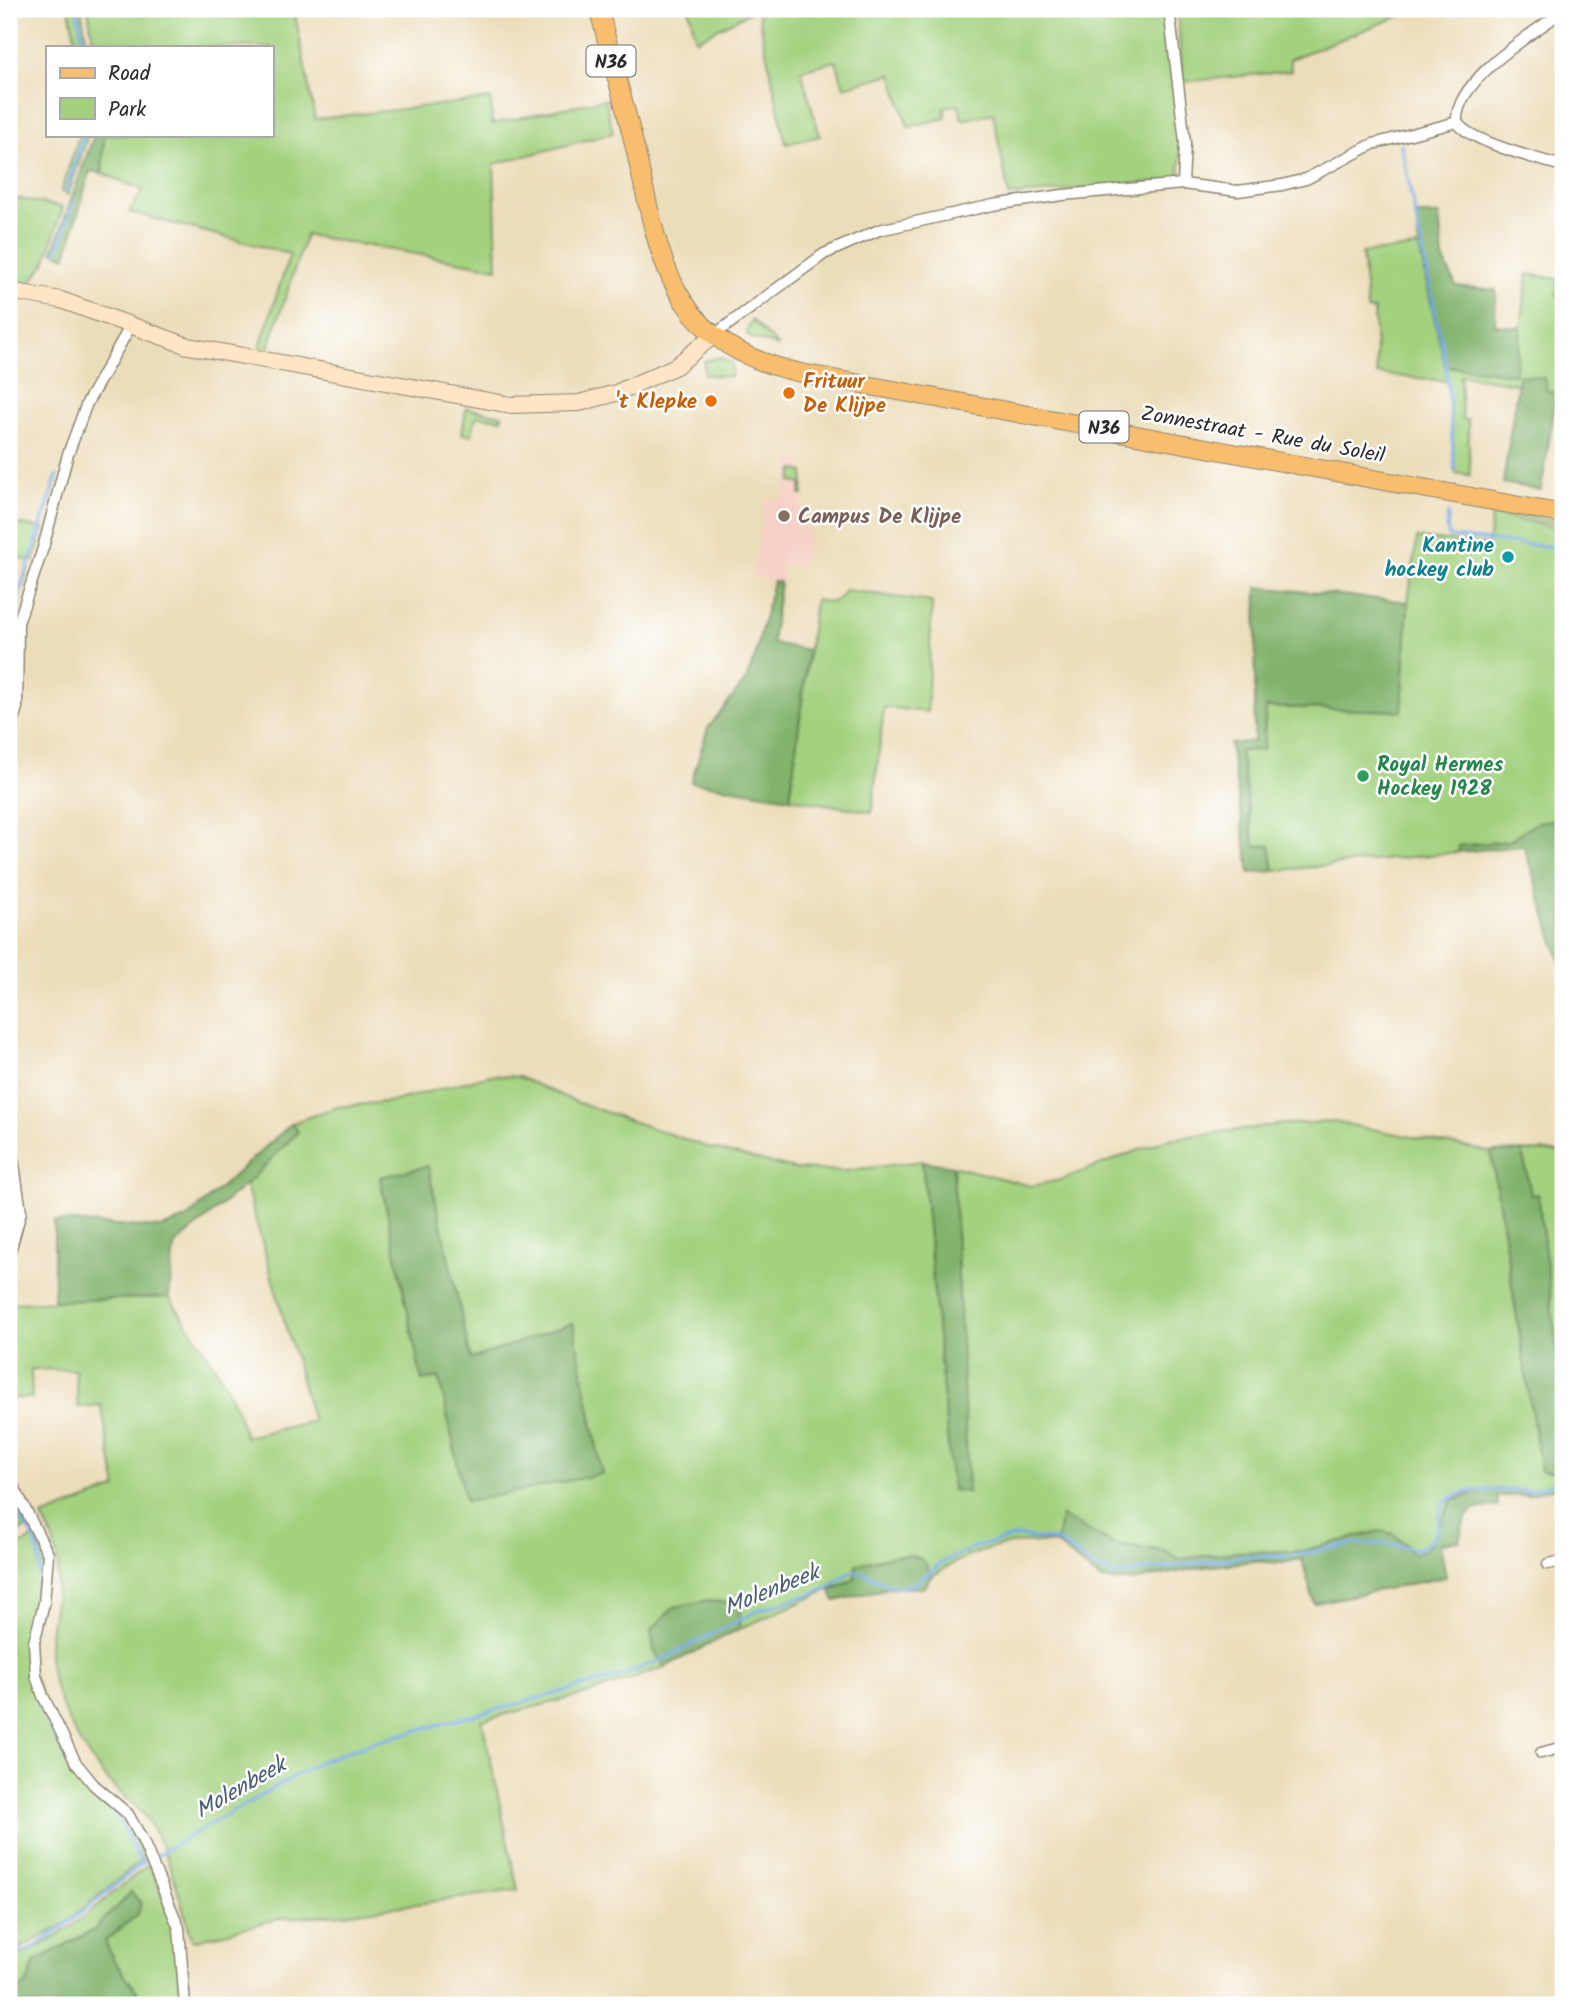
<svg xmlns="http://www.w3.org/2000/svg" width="1572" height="2014" font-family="Kalam,sans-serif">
  <rect width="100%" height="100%" fill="#fff"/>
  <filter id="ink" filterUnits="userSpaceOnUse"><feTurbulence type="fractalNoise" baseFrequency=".0143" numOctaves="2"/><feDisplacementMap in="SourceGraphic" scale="14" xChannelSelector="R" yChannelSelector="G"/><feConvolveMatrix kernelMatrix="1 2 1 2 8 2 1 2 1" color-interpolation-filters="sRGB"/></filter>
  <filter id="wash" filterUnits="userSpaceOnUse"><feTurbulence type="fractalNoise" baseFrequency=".00686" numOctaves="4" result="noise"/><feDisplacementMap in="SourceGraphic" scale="28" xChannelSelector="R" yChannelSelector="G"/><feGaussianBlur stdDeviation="1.57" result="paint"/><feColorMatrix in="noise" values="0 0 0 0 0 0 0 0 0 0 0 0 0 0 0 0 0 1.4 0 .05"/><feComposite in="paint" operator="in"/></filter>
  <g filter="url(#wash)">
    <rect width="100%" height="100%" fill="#ecddb9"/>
    <!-- built -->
    <path fill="#f7d1c7" d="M792,458L803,461L804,472L794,469L791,482L802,484L801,509L804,510L808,533L803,562L800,566L783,564L780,582L752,576L766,499L781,501Z"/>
    <!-- green -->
    <g fill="#a3d17e" stroke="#677e54" stroke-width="2" fill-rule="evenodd">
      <path d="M69,9H81L88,47H77Z"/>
      <path d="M88,9H294L315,119L491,99L492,124L605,99L613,133L494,164L497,268L306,235L268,349L260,347L290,254L129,212L143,190L102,173L104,135H271V47H94Z"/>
      <path d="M689,9H756L696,40Z"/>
      <path d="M757,9H1165L1182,126L1180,175L1173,180L1009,196L993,113L962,120L959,105L944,107L946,118L908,127L892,74L844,87L836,61L801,70L820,136L786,144Z"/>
      <path d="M1177,9H1418L1290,59L1291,71L1183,82Z"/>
      <path d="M79,135H88L68,195L61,192Z"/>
      <path d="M9,197L63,207L45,263L31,282H9Z"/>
      <path d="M1419,247L1445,365L1515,374L1528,274L1559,279L1556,295L1563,298V381H1559L1557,393L1547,392L1519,375L1517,384L1460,375L1462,419L1468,420L1470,475L1455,473L1447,381L1377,374L1374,310H1367L1362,253Z"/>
      <path d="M752,320L779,347L748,337L747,330Z"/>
      <path d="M719,357L732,363L731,377L704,374V361Z"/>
      <path d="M466,408L502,415V419L477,416L471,435L462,434Z"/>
      <path d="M794,469L804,472L803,495H800L802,484L791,482Z"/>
      <path d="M1493,507L1563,521V526L1492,512Z"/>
      <path d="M1492,515L1563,529V819L1538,822L1509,841L1459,846V852L1274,871L1270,845L1254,847L1240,751L1263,749L1266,707L1402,711L1408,602L1417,538L1488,545Z"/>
      <path d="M9,523L44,528L34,561L9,556Z"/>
      <path d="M845,590L932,602L927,712L884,707L872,812L790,798L815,600C830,603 837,605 845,590Z"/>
      <path d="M490,1075L519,1077L576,1102L710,1148L794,1169L843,1171L922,1161L952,1489L968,1492L953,1166L1031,1186L1060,1180L1168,1139L1284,1124L1334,1122L1491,1152L1541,1471L1551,1472L1563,1468V1485L1528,1495L1527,1490L1466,1494L1452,1500L1427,1549L1414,1555L1406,1544L1380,1531L1302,1551L1234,1552L1183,1560L1165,1551L1115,1545L1061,1517L1057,1544C1012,1537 967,1552 931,1577C921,1540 885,1560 857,1564L854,1579L739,1629L740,1611L654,1651L665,1667L591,1693L482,1720L518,1890L344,1914L282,1918L193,1941C180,1902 171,1855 148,1821C140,1808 125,1798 114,1787C88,1759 67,1724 55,1687C33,1624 81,1581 42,1517L117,1488L101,1405L78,1407L75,1370L31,1369L32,1398H10L9,1303L169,1297C198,1341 233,1385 245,1437L313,1421L245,1182L298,1132L292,1123L337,1107L395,1101ZM427,1167L471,1359L466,1502L439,1377L422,1381L380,1177Z"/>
      <path d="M1522,1151L1563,1152V1401L1538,1194L1531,1196Z"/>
      <path d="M9,1168L12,1169L16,1214L9,1246Z"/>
      <path d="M9,1485L32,1525L9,1537Z"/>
      <path d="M37,1536L45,1561L40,1604L27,1650L31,1671L78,1776L125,1815L143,1859L62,1926L9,1954V1551Z"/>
      <path d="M150,1864L175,1929L181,2005H135L138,1993L113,1959L105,1941L138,1914L141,1903L131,1892L94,1930L35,1961L27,1984L13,1993L9,1991V1959C62,1944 105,1896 150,1864Z"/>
    </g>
    <!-- forest -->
    <g fill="#82b36d" stroke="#566f4c" stroke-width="2">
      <path d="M94,135H104L102,173L90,171L66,257L53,252Z"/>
      <path d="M1416,215H1439L1443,258L1456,286L1496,290L1495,325L1521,328L1515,374L1445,366L1419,247Z"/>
      <path d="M1519,375L1544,378L1547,391L1557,393L1541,490L1503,483Z"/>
      <path d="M773,581L780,582L772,643L808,650L790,798L691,782L708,728L746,680L755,657Z"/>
      <path d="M1257,587L1408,602L1402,711L1266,707L1263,750L1240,751L1254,846L1270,845L1274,871L1250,873L1230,744L1254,741Z"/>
      <path d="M1563,819V970L1524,846L1459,852L1458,846L1509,841L1538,822Z"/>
      <path d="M292,1123L298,1132L254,1177L174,1246L169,1297L54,1301V1221L161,1228L186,1219Z"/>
      <path d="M1522,1151L1531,1195L1538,1194L1563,1401V1468L1551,1472L1541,1471L1491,1152Z"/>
      <path d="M922,1161L953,1166L968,1492L952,1490Z"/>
      <path d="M428,1166L471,1359L573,1323L602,1474L466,1502L439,1377L422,1381L380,1177Z"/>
      <path d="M1489,1489L1527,1490L1528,1495L1497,1496L1498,1506C1467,1509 1466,1510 1459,1541L1440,1543L1446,1577L1314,1603L1302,1559L1282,1563L1254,1561L1197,1568L1132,1581H1109L1100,1579L1057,1544L1061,1516L1115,1545L1165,1551L1179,1559L1234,1552L1302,1551L1380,1531L1394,1534L1414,1554L1427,1549L1452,1500Z"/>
      <path d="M897,1555C917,1555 926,1557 931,1577L923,1588H888L835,1601L831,1591L854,1579L857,1564Z"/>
      <path d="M709,1600L734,1604L740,1611L739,1629L665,1667L654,1651L651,1630L674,1607Z"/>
      <path d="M131,1892L141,1903L138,1914L105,1941L113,1959L138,1993L135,2005H9V1991L14,1993L27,1984L35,1961L94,1930Z"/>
    </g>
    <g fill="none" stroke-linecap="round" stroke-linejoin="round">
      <!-- stream -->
      <g stroke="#76a9e2" stroke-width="3.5">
        <path d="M77,9L84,47"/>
        <path d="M1401,144L1446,366L1455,471"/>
        <path d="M66,190L84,135"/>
        <path d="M57,253L73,202"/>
        <path d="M1448,514L1447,530L1450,537L1563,548"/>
        <path d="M9,647L13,614L57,476"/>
        <path d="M9,668V701"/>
        <path d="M9,1231L14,1198"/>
        <path d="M9,1496L13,1509L35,1539L40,1561L37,1603L24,1653L39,1705L74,1774L117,1815L141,1864"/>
        <path d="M9,1956L31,1950L74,1919L141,1864L321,1761L377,1741L618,1677L665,1658L759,1610L827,1589L850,1572L865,1573L887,1585L902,1587L914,1584L943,1562L975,1547L1019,1536L1060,1542L1090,1565L1113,1575L1246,1556L1287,1557L1351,1544H1389L1417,1549L1428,1543L1437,1532L1441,1507C1462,1480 1504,1494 1532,1490C1543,1488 1553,1483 1563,1478"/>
      </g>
    </g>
  </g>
  <g filter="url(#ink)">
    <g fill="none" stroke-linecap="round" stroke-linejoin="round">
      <defs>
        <g id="street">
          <path d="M1169,9L1185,142L1183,184"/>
          <path d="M1457,122C1454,81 1533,33 1563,11"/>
          <path d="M1457,122C1467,141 1541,160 1563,166"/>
          <path d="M714,335L824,254L879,230L993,205L1063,195L1183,184L1238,191L1282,185L1306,179L1373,144L1457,122"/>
          <path d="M9,732L17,708L18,623L43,548L68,454L87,403L131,325"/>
          <path d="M9,1131L21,1212L9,1255"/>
          <path d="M9,1477L48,1554L44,1603L34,1642L36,1676L43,1696L76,1763L94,1785L128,1814L143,1841L179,1928L185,2005"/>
          <path d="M1548,1564L1563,1561"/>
          <path d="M1541,1753L1563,1747"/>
        </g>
        <path id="secondary" d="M9,291L61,300L188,346L511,405L579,403L616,393L676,366L714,335"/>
        <path id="primary" d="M599,9C610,56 624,101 635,148C661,261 668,344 801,373L1563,514"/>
      </defs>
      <!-- street casing -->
      <use href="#street" stroke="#8c8472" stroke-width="13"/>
      <!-- secondary casing -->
      <use href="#secondary" stroke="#8c8472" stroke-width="18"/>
      <!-- primary casing -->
      <use href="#primary" stroke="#8c8472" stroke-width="20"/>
      <!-- street -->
      <use href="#street" stroke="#fff" stroke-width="10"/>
      <!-- secondary -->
      <use href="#secondary" stroke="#fde5c5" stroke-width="16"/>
      <!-- primary -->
      <use href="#primary" stroke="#f9be6d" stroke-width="18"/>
    </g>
  </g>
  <!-- markers -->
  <g fill="#e8710a" stroke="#fff" stroke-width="2.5">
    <circle cx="789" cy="393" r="7"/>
    <circle cx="711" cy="401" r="7"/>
  </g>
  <circle fill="#8d6e63" stroke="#fff" stroke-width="2.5" cx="784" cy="516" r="7"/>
  <circle fill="#0f9aa8" stroke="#fff" stroke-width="2.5" cx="1508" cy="557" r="7"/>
  <circle fill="#2e9e5b" stroke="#fff" stroke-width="2.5" cx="1363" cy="776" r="7"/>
  <g text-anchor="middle" stroke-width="5" stroke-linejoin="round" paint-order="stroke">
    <!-- shield labels -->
    <g fill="#fff" stroke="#6b6b6b" stroke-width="2">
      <rect x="586.5" y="45.5" width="49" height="31" rx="5"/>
      <rect x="1079.5" y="411.5" width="49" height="31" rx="5"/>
    </g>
    <g font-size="19" font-weight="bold" fill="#2b2b2b">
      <text x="611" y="68">N36</text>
      <text x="1104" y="434">N36</text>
    </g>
    <!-- food labels -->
    <g font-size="21" font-weight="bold" fill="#c56008" stroke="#fff" text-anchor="start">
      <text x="803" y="388">Frituur<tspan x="803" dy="24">De Klijpe</tspan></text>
      <text x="697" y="408" text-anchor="end">'t Klepke</text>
    </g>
    <!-- street labels -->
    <g font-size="21" fill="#2b2b2b" stroke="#fff">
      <text transform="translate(1263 434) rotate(10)" y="7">Zonnestraat - Rue du Soleil</text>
    </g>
    <!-- education labels -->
    <g font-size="21" font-weight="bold" fill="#785e54" stroke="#fff" text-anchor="start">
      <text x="798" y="523">Campus De Klijpe</text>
    </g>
    <!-- culture labels -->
    <g font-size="21" font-weight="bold" fill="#0d838f" stroke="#fff" text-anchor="end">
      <text x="1494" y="552">Kantine<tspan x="1494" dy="24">hockey club</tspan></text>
    </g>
    <!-- leisure labels -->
    <g font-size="21" font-weight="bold" fill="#27864d" stroke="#fff" text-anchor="start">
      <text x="1377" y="771">Royal Hermes<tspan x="1377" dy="24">Hockey 1928</tspan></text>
    </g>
    <!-- water labels -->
    <g font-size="23" font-style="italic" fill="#495d74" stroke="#fff">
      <text transform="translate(771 1589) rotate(-22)" y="8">Molenbeek</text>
      <text transform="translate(240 1787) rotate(-30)" y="8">Molenbeek</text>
    </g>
  </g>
  <!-- margin -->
  <rect width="1572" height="2014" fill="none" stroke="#fff" stroke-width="35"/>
  <!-- legend -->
  <rect x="46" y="46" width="228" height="91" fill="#ffffff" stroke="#aaaaaa" stroke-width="2"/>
  <rect x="60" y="68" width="35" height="10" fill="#f9be6d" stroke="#aaaaaa" stroke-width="2"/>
  <text x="108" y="80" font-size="21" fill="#2b2b2b">Road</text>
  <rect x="60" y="98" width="35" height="21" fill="#a3d17e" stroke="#aaaaaa" stroke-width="2"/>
  <text x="108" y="116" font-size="21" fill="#2b2b2b">Park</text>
</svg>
